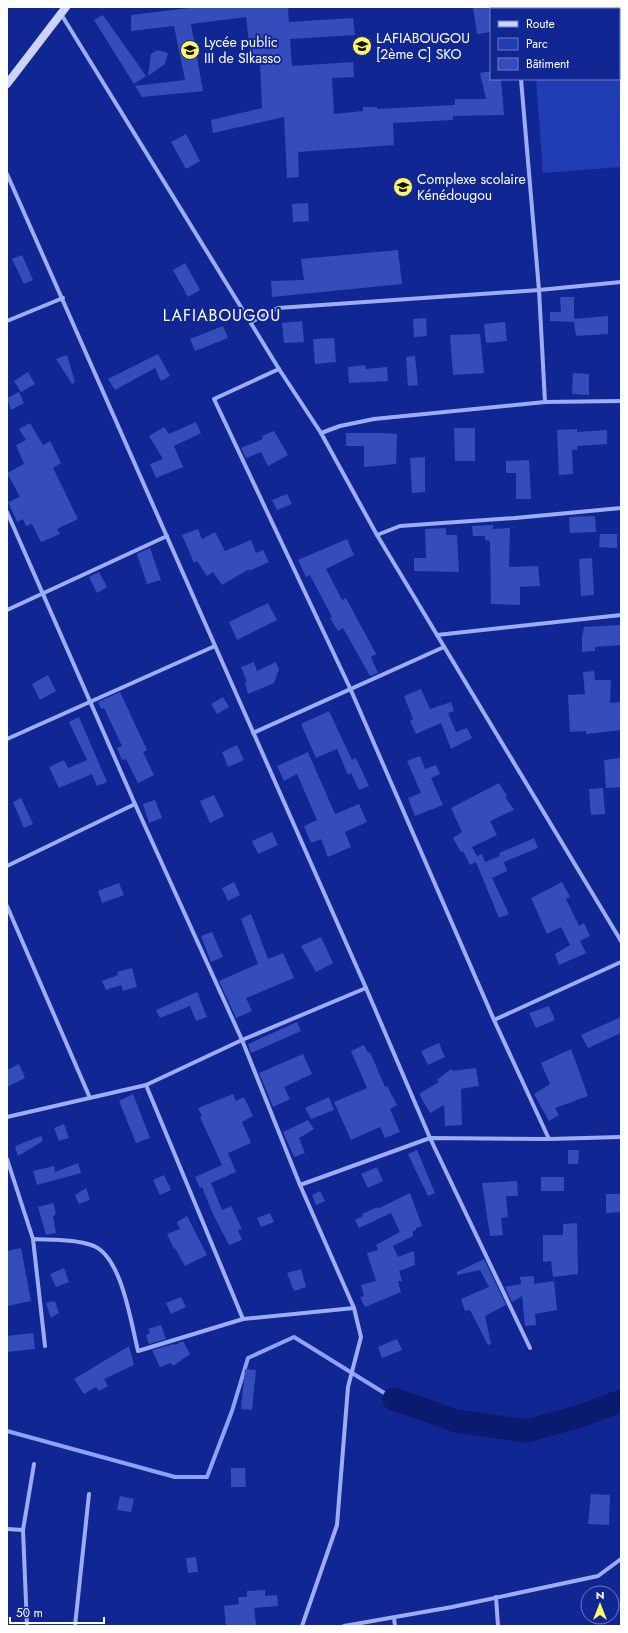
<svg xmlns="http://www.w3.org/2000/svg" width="628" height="1633" font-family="Jost,sans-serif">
  <rect width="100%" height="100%" fill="#102793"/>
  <!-- green -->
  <path fill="#213db3" d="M619,30H621V167L543,173L536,79H619Z"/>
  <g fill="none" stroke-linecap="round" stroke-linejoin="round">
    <!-- stream -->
    <path stroke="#8ea3f7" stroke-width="4" d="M7,1431L175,1477H207L232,1411L248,1358L294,1337L394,1399"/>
    <!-- river -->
    <path stroke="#091a6f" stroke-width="23" d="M394,1399L456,1421L526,1431L577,1417L621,1401"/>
  </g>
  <!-- building -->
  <g fill="#344dbb">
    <path d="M198,7H288L289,22L353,18L355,35L290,39L292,66L353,62L354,77L332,78L334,114L363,111V107H377V109L455,105V99H486L480,73L491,71V79H501L504,115L453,116V120L393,123L394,145L298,152L299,177L287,178L284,117L213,133L211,120L262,108L260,64L250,65L248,52H250L246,17L191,24L203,91L142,97L135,86L185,80L174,26L131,31V15Z"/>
    <path d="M473,7H490L491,32L477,34Z"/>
    <path d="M103,15L146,76L134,84L94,20Z"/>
    <path d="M157,50L168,53L165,64L148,76L151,54Z"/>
    <path d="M186,134L200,161L186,169L171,142Z"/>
    <path d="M308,203L309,221L293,222L292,204Z"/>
    <path d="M398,250L402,284L272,297L271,281L304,280L301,259Z"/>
    <path d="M22,255L33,280L24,284L12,259Z"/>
    <path d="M185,263L200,290L188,297L173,270Z"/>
    <path d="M560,297H574V319L608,316V334L576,336L574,322L550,321V312H561Z"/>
    <path d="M426,318L427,336L414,337L413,319Z"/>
    <path d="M302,321L304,342L284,343L282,323Z"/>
    <path d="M505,322L507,341L486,343L484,324Z"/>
    <path d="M223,326L228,338L195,351L190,339Z"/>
    <path d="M480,334L484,373L453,375L450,335Z"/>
    <path d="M334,338L336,362L315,364L313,339Z"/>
    <path d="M158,354L170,376L161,381L155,368L115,390L108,379Z"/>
    <path d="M67,355L75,382L72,384L56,359Z"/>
    <path d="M415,356L418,385L408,386L406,357Z"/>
    <path d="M365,365L366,369L387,367L388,381L349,383L348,367Z"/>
    <path d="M28,372L35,384L21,392L14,381Z"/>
    <path d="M573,373L589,374V395L572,394Z"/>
    <path d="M19,392L24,403L11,410L7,398Z"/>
    <path d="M196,422L201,433L174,446L183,467L156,478L150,464L163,459L149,436L164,427L169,434Z"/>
    <path d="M30,423L43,445L50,441L61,463L53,468L78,519L57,529L60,534L41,542L32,524L26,526L23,519L17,522L8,502L20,497L7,473L24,464L16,445L26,440L19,429Z"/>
    <path d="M454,428H475V461H455Z"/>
    <path d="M577,429V432L607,430V444L577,446V450H572L573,474L559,475L557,430Z"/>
    <path d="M274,431L288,455L268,466L261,452L246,458L241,448L263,439L262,436Z"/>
    <path d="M346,433H382L397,434L396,464L364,467V446H346Z"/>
    <path d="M425,457V492L412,493L410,458Z"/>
    <path d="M529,460L531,499H516V473H506V461Z"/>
    <path d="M287,494L292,504L277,510L272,500Z"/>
    <path d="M595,516L596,532L570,533L569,517Z"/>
    <path d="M493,525V529L510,528L509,567L538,566L540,586L520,587V605L491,604L490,541L485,540V536H473L472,526Z"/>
    <path d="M446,528V535H457L459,572L414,571V558H426L425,529Z"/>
    <path d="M198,529L202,539L215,532L225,551L251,540L256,553L263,550L269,562L249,571V569L222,585L213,572L207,576L197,561L194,563L182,535Z"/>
    <path d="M600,534H617V548L599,547Z"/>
    <path d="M347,539L354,555L326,569L342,600L346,598L376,654L371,657L378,673L370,676L343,628L338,631L330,618L332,617L310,575L306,577L298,560Z"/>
    <path d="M150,548L161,580L147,584L137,554Z"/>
    <path d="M592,558L594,595L581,596L579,559Z"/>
    <path d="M99,572L107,587L97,593L89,577Z"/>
    <path d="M268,603L277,620L237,640L229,622Z"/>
    <path d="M620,625V645L595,647V651L582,652V637L584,627Z"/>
    <path d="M254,662L257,671L276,662L279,669L274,683L248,694L245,683L247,682L241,667Z"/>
    <path d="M594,671L595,680H611L610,703L621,702V730L586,734V731L570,732L568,695L585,694L583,672Z"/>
    <path d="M48,675L56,691L40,700L32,684Z"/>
    <path d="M421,689L430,709L451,702L454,711L448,713L456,732L467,728L472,738L451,749L441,723L416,734L410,721L413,719L404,696Z"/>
    <path d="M120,692L147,750L143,752L154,775L138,783L126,759L122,760L117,748L122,746L104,708L101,709L98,702Z"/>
    <path d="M223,697L229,707L217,714L211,704Z"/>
    <path d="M329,711L352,760L356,758L369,786L359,790L351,773L348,775L337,749L316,758L301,724Z"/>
    <path d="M79,717L107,782L97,786L92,774L59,788L49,767L64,760L68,768L87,760L69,722Z"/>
    <path d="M237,745L244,760L228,767L222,752Z"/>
    <path d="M308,752L335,814L359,804L367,822L345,832L351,847L328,857L321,839L311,843L304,826L317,820L297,774L284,781L277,766Z"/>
    <path d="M420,756L425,769L436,765L440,774L431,778L443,805L415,816L408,798L421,793L407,761Z"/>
    <path d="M621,758V787L606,788L604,760Z"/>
    <path d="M499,783L507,796L505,797L514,810L490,821L497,835L472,847L477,856L482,854L485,862L500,856L499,853L534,838L538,848L504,862L507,871L492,878L509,914L499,918L476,862L470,865L463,851L461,852L453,838L462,832L451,808Z"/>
    <path d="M603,788L605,814L591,815L589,789Z"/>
    <path d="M214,795L224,816L210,823L200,801Z"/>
    <path d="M21,798L33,824L24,828L13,802Z"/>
    <path d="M155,800L162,818L149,823L143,804Z"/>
    <path d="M272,832L278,845L258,854L252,841Z"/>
    <path d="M234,882L240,895L228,901L222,888Z"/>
    <path d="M562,882L570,897L566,899L579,926L584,923L590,936L580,941L586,953L559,965L555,954L570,945L561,927L547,934L531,898Z"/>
    <path d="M119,883L124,895L102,903L98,891Z"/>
    <path d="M251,914L268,959L283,953L294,978L246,998L252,1011L236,1018L219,981L258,964L241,919Z"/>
    <path d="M212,932L223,957L211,962L201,936Z"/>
    <path d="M321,937L333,963L316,972L301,946Z"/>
    <path d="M132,968L137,987L123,991L121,985L106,990L102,981L118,975L117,972Z"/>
    <path d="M197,992L207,1017L196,1021L190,1006L160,1018L156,1010Z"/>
    <path d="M549,1006L555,1020L536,1028L529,1013Z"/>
    <path d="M621,1017V1033L588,1048L581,1035Z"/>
    <path d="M297,1022L301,1031L251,1053L248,1044Z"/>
    <path d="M439,1043L445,1057L428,1065L421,1051Z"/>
    <path d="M364,1045L368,1053L370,1052L385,1087L387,1086L397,1105L390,1109L400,1132L385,1138L380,1127L351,1140L334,1102L367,1088L351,1051Z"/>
    <path d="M571,1049L588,1096L555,1108L559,1115L549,1121L534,1094L550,1084L541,1063Z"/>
    <path d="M303,1054L312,1074L284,1087L290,1099L273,1107L259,1073Z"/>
    <path d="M19,1064L25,1078L7,1087V1070Z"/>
    <path d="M476,1068L479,1086L461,1089L462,1125L445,1126L444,1105L430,1113L419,1094L439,1082L437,1080L451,1069L453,1071Z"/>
    <path d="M133,1094L150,1138L136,1143L119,1101Z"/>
    <path d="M233,1094L236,1101L244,1097L253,1116L242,1122L251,1143L228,1153L236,1172L211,1183L222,1210L231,1206L242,1229L238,1230L242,1240L229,1245L213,1214L202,1187L200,1188L195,1177L222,1165L200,1117L202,1116L198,1108Z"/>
    <path d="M329,1097L334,1110L311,1119L305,1108Z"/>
    <path d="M308,1120L314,1129L299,1138L305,1153L294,1157L283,1132Z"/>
    <path d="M64,1124L69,1138L59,1141L54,1128Z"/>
    <path d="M41,1136L43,1141L18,1156L15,1146Z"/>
    <path d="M417,1150L435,1193L428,1196L408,1154Z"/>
    <path d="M568,1150H579L578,1164H568Z"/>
    <path d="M78,1163L81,1173L37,1185L33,1171L54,1166L55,1172Z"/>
    <path d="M377,1167L383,1181L368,1188L361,1174Z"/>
    <path d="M164,1175L171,1190L160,1195L153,1180Z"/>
    <rect x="541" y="1177" width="23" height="14"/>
    <path d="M517,1181L518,1196H506L508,1217L501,1218L503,1235L490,1236L482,1183Z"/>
    <path d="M86,1188L90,1200L79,1204L75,1195Z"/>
    <path d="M320,1191L325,1201L316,1205L312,1195Z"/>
    <path d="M410,1193L422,1226L416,1228V1230L413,1231V1236L393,1246L398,1257L414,1251L415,1265L399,1271L402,1281H398L401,1292L365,1307L360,1297L364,1296L361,1285L376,1281L367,1253L378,1250L376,1245L400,1232L391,1213L359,1228L355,1220L363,1216L362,1214L377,1207V1209Z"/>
    <path d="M606,1194H620V1212L606,1213Z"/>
    <path d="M53,1203L56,1214L53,1216L56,1233L46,1235L38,1207Z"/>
    <path d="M270,1213L274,1222L261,1227L257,1218Z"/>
    <path d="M187,1216L207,1255L185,1266L175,1248L174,1249L167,1234L180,1229L177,1222Z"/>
    <path d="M577,1223L578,1274L553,1277L551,1261L543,1262V1235H563V1224Z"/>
    <path d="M21,1248L31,1301L7,1306V1251Z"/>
    <path d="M484,1259L506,1305L485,1316L491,1344L488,1345L470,1310L465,1311L461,1299L489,1287L480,1270L457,1275V1272Z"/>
    <path d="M64,1268L69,1282L56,1287L50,1274Z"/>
    <path d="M301,1269L306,1287L294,1291L287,1273Z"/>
    <path d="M534,1276V1284L554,1281L557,1310L535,1314L536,1325L525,1326L522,1296L512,1302L505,1287L521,1284L520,1277Z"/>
    <path d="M181,1297L186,1307L171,1314L166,1303Z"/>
    <path d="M55,1301L59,1313L51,1318L46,1303Z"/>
    <path d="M161,1325L166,1339L149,1344L146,1335L150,1333L148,1329Z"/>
    <path d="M33,1333L35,1349L7,1352V1336Z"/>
    <path d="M397,1339L402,1350L382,1358L378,1347Z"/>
    <path d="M183,1341L190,1354L173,1366L171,1363L160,1367L152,1350L174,1344L175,1345Z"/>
    <path d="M129,1346L134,1365L104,1379L108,1386L99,1391L96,1387L84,1394L74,1379Z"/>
    <path d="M245,1369L256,1370L252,1410L241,1409Z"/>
    <path d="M231,1468H245L246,1487H231Z"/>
    <path d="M591,1494L610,1495L609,1525L588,1524Z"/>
    <path d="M120,1496L134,1499L131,1512L117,1510Z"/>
    <path d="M196,1557L198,1572L188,1573L186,1558Z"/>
    <path d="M265,1590V1596L277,1595L278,1606L254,1608L256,1625L226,1626L224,1606L239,1604L238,1597H247V1591Z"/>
  </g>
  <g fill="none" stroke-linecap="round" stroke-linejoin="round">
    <!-- street -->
    <g stroke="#9cadf3" stroke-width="4">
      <path d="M515,7V9"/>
      <path d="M61,14L279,369L321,433L377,535L621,941"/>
      <path d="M521,79L539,290L545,402"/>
      <path d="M7,174L366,988L430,1138L530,1348"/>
      <path d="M7,321L63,298"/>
      <path d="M251,322L278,308L539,290L621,282"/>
      <path d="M279,369L214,399L350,688L494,1020L549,1139"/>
      <path d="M321,433L340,426L374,419L545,402L621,401"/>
      <path d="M7,512L135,804L242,1040L300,1185L354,1308L361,1337L348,1387L337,1525L302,1626"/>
      <path d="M377,535L400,526L515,518L621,508"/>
      <path d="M7,610L167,536"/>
      <path d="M437,635L621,615"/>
      <path d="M253,733L444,647"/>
      <path d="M7,739L215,646"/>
      <path d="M7,866L135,804"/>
      <path d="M7,906L90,1098"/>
      <path d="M494,1020L621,962"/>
      <path d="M146,1085L243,1319"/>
      <path d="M7,1117L146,1085L242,1040L366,988"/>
      <path d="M7,1159L33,1239L45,1346"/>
      <path d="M300,1185L430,1138L549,1139L621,1137"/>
      <path d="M33,1239C53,1240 75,1239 94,1246C122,1258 131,1323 138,1351L243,1319L354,1308"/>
      <path d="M7,1529L23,1530"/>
      <path d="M496,1597L498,1626"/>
      <path d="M394,1618L395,1626"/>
      <path d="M27,1626L23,1530L34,1464"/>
      <path d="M75,1626L89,1494"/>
      <path d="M344,1626L452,1607L598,1576L621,1559"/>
    </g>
    <!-- secondary -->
    <path stroke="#ccd4fd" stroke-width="8" d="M7,84L66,7"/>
  </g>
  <!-- icons -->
  <defs>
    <symbol id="school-disc" viewBox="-11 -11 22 22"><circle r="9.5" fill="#fffa5f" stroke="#102793"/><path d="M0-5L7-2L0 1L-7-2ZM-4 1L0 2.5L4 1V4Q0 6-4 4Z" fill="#111"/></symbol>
  </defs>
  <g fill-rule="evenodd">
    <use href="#school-disc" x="351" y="35" width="22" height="22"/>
    <use href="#school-disc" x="179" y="39" width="22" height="22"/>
    <use href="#school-disc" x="392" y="176" width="22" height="22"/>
  </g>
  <g text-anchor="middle" stroke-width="4" stroke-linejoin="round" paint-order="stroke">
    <!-- poi labels -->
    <g font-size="14" fill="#fff" stroke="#102793" text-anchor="start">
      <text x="376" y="43">LAFIABOUGOU<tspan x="376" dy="16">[2ème C] SKO</tspan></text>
      <text x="204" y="47">Lycée public<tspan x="204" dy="16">III de SIkasso</tspan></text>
      <text x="417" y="184">Complexe scolaire<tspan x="417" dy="16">Kénédougou</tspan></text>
    </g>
    <!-- quarter labels -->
    <g font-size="16" letter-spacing="1" fill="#fff" stroke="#102793">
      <text x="222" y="321">LAFIABOUGOU</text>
    </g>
  </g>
  <!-- border -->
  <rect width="628" height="1633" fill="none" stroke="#ffffff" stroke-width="16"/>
  <!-- legend -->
  <rect x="490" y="8" width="130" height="72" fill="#102793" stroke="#707dbe"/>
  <rect x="498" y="21" width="20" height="6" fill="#ccd4fd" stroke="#707dbe"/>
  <text x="526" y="28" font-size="12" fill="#ffffff">Route</text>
  <rect x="498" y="38" width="20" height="12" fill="#213db3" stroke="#707dbe"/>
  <text x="526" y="48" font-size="12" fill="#ffffff">Parc</text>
  <rect x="498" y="58" width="20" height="12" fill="#344dbb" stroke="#707dbe"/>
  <text x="526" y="68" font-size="12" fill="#ffffff">Bâtiment</text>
  <!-- north arrow -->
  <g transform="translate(600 1605)"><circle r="19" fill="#102793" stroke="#707dbe"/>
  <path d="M0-3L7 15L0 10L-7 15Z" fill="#fffa5f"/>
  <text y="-6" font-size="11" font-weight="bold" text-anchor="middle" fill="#ffffff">N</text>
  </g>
  <!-- scale -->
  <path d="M10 1617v6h94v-6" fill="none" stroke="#ffffff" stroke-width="2"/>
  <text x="16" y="1617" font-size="12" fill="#ffffff" stroke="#102793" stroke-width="3" paint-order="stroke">50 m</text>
</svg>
